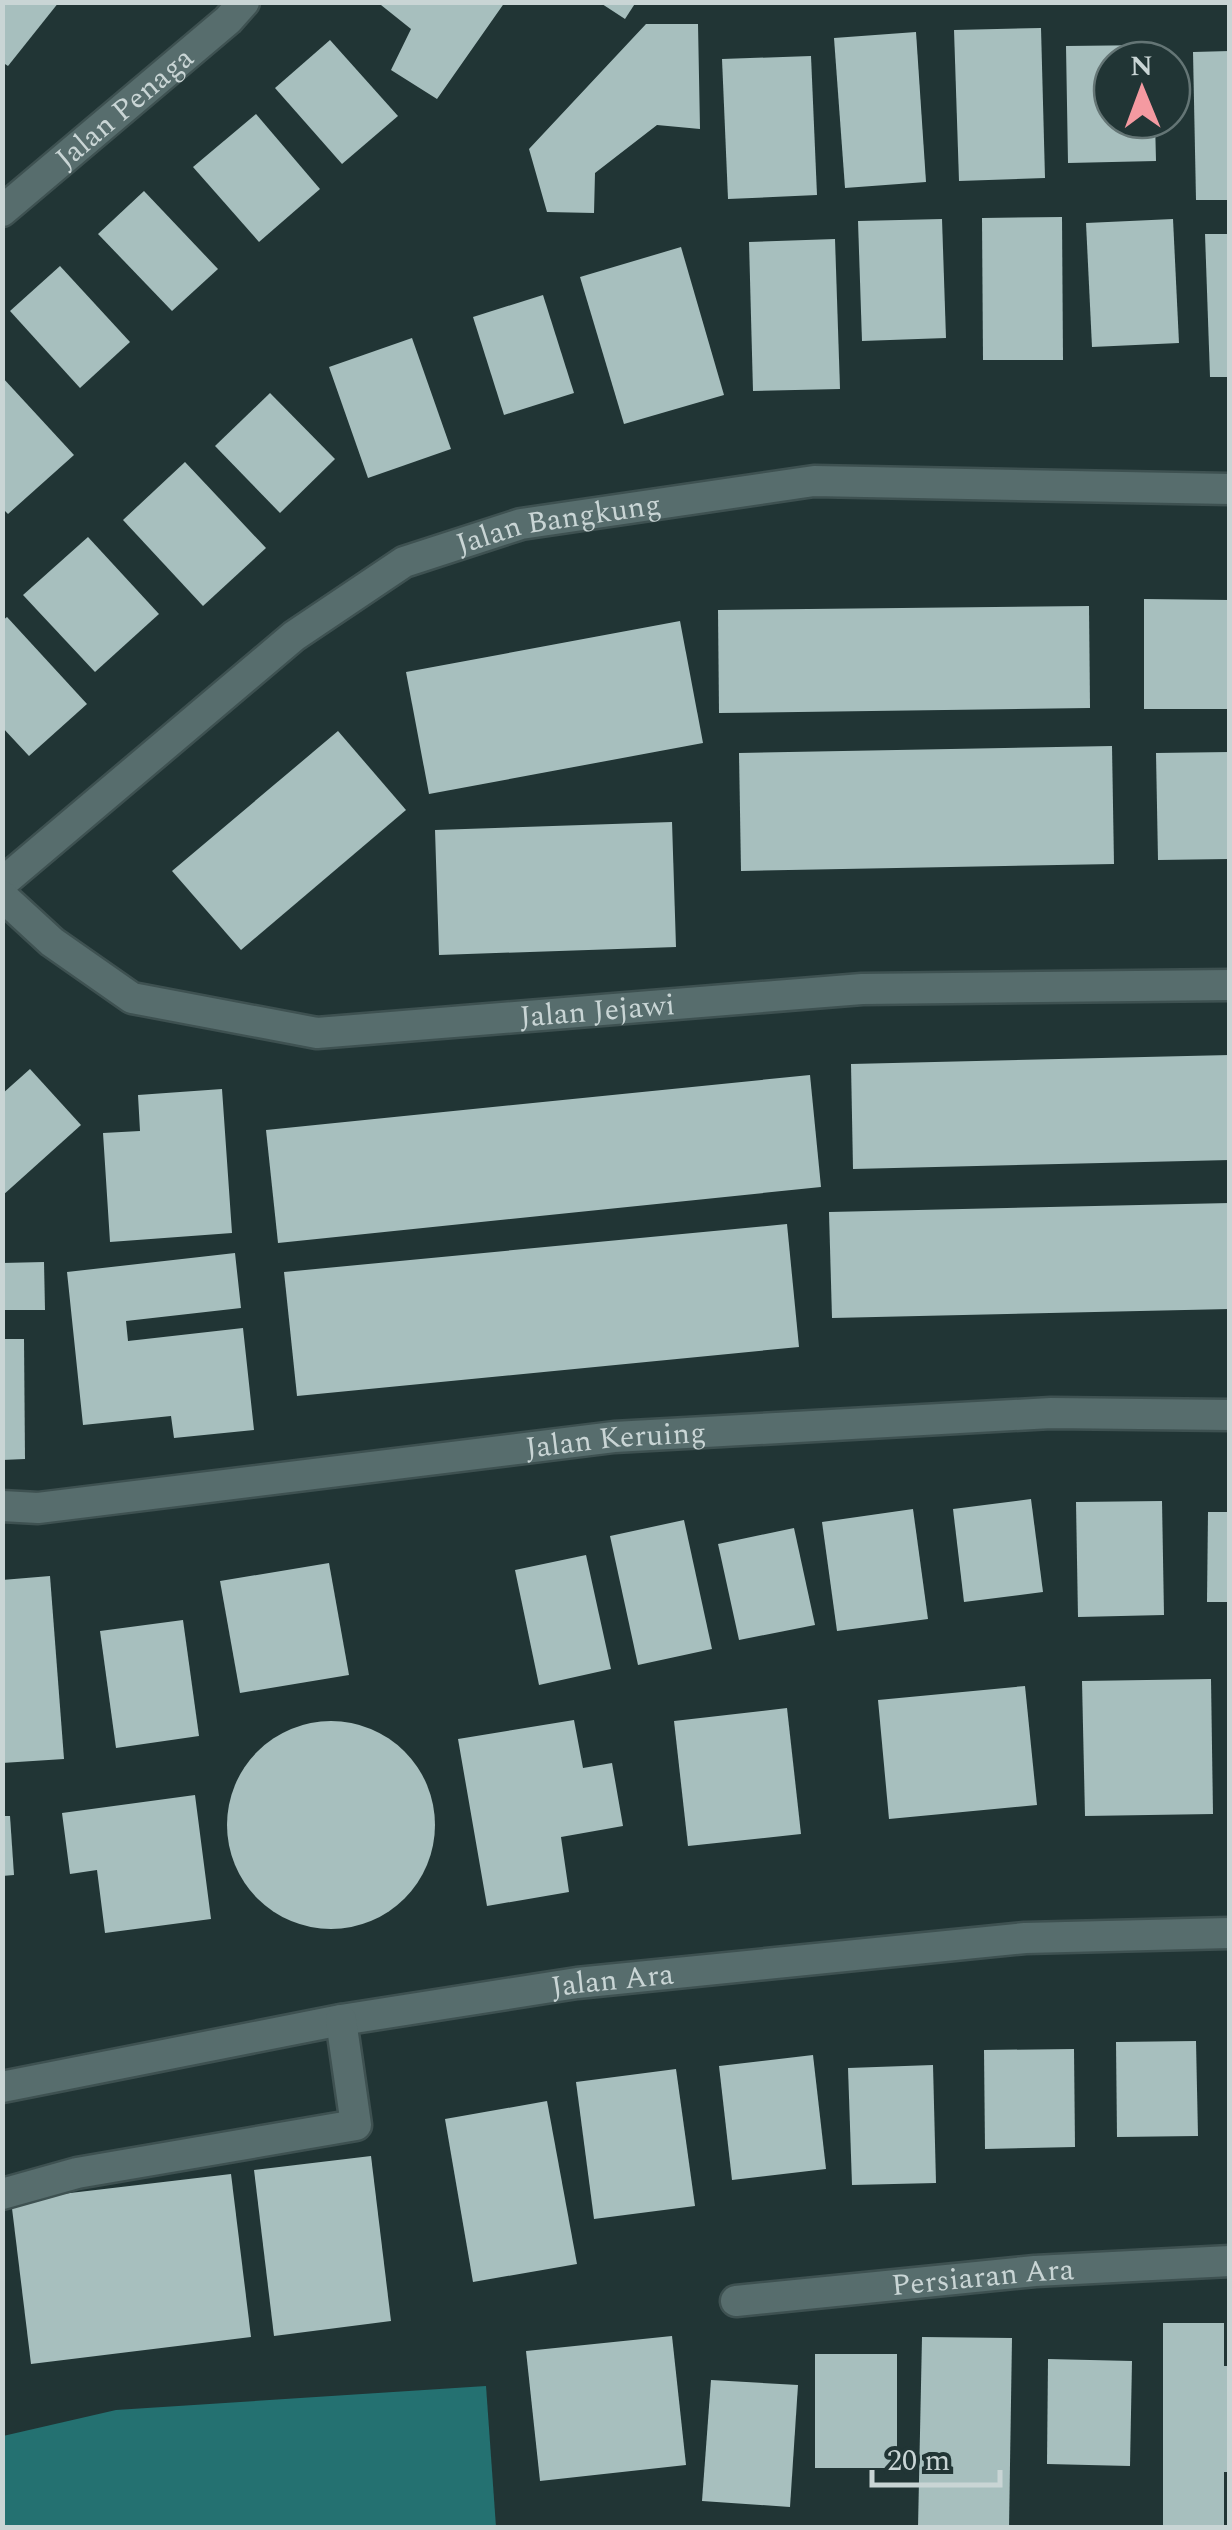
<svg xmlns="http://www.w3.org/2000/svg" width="1232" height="2530" font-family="Spectral,serif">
  <rect width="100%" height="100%" fill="#213535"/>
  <!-- forest -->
  <path fill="#247171" d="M486,2386L496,2527H3V2436L116,2410Z"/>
  <!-- building -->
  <g fill="#a7bfbe">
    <path d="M2,2H59L8,66L2,62Z"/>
    <path d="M383,2H505L437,99L391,70L411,29L381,5Z"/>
    <path d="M599,2H636L625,19Z"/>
    <path d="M646,24H698L700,129L657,125L595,173L594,213L547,212L529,149Z"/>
    <path d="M1041,28L1045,178L959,181L954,30Z"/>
    <path d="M916,32L926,182L845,188L834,38Z"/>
    <path d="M330,40L398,116L342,164L275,88Z"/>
    <path d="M1154,45V60H1112V120H1155L1156,161L1068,163L1066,46Z"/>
    <path d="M1230,51V200H1196L1193,52Z"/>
    <path d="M811,56L817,195L728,199L722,59Z"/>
    <path d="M256,114L320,189L259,242L193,167Z"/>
    <path d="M144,191L218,269L172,311L98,234Z"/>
    <path d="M1062,217L1063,360H983L982,218Z"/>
    <path d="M942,219L946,338L862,341L858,221Z"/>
    <path d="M1173,219L1179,343L1092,347L1086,223Z"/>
    <path d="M1205,234H1230V377H1210Z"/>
    <path d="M835,239L840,389L753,391L749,242Z"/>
    <path d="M681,247L724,395L624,424L580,277Z"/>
    <path d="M60,266L130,342L80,388L10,311Z"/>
    <path d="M543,295L574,393L504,415L473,317Z"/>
    <path d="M412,338L451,449L368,478L329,367Z"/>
    <path d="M2,377L74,455L8,514L2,508Z"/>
    <path d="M270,393L335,459L280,513L215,446Z"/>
    <path d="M185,462L266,548L203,606L123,520Z"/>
    <path d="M88,537L159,614L95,672L23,595Z"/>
    <path d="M1144,599L1230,600V709H1144Z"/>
    <path d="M1089,606L1090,708L719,713L718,610Z"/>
    <path d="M7,617L87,704L29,756L2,727V621Z"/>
    <path d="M680,621L703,743L429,794L406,672Z"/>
    <path d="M338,731L406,810L241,950L172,871Z"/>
    <path d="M1112,746L1114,864L741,871L739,753Z"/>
    <path d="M1230,752V859L1158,860L1156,753Z"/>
    <path d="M672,822L676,947L439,955L435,830Z"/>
    <path d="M1230,1055V1160L853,1169L851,1064Z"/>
    <path d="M30,1069L81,1125L2,1196V1094Z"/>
    <path d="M810,1075L821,1187L278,1243L266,1130Z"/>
    <path d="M222,1089L232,1233L110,1242L103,1133L140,1131L138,1095Z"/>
    <path d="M1230,1203V1309L832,1318L829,1212Z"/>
    <path d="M787,1224L799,1347L297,1396L284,1272Z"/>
    <path d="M235,1253L241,1308L126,1321L128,1341L243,1328L254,1430L174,1438L171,1416L83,1425L67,1272Z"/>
    <path d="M44,1262L45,1310H2V1263Z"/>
    <path d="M2,1339H24L25,1459L2,1460Z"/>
    <path d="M1031,1499L1043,1592L964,1602L953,1509Z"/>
    <path d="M1162,1501L1164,1615L1078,1617L1076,1502Z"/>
    <path d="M913,1509L928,1619L837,1631L822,1522Z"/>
    <path d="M1208,1512H1230V1602H1207Z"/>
    <path d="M684,1520L712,1649L638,1665L610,1536Z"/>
    <path d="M794,1528L815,1625L739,1640L718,1544Z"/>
    <path d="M586,1555L611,1669L539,1685L515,1570Z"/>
    <path d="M329,1563L349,1675L240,1693L220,1581Z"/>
    <path d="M50,1576L64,1759L2,1763V1580Z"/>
    <path d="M183,1620L199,1736L116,1748L100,1631Z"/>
    <path d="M1211,1679L1213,1814L1085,1816L1082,1681Z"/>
    <path d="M1025,1686L1037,1805L889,1819L878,1700Z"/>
    <path d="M787,1708L801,1834L688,1846L674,1721Z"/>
    <path d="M574,1720L583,1768L612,1763L623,1826L561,1837L569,1892L487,1906L458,1739Z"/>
    <circle cx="331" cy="1825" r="104"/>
    <path d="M195,1795L211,1919L105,1933L97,1870L70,1874L62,1813Z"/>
    <path d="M2,1816H10L14,1875L2,1876Z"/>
    <path d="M1196,2041L1198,2136L1117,2137L1116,2042Z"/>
    <path d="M1074,2049L1075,2147L985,2149L984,2050Z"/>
    <path d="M813,2055L826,2169L732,2180L719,2066Z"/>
    <path d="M933,2065L936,2183L852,2185L848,2068Z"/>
    <path d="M676,2069L695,2206L594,2219L576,2082Z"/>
    <path d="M547,2101L577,2264L473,2282L445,2119Z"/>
    <path d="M371,2156L391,2321L274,2336L254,2170Z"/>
    <path d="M231,2174L251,2337L31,2364L11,2200Z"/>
    <path d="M1163,2323H1224V2366H1230V2472H1224V2528H1163Z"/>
    <path d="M672,2336L686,2465L540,2481L526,2351Z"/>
    <path d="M922,2337L1012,2338L1009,2528H918Z"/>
    <rect x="815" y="2354" width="82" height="114"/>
    <path d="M1048,2359L1132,2361L1130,2466L1047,2464Z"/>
    <path d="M711,2380L798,2385L790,2507L702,2501Z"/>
  </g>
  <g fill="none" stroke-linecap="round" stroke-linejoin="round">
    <defs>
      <g id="minor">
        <path id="s1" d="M2,211L228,20L244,2"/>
        <path id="s2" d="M2,883L294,636L404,562L521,524L814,481L1230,489"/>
        <path id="s3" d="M2,896L52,942L132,998L317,1033L862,989L1230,985"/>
        <path id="s4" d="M2,1506L38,1508L614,1437L1051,1413L1230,1415"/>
        <path id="s5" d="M2,2087L341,2020L577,1983L1025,1938L1230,1933"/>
        <path d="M2,2194L77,2173L356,2125L341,2020"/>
        <path id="s6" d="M736,2301L1035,2271L1230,2261"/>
      </g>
    </defs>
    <!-- minor casing -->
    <use href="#minor" stroke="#3e5151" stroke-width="35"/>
    <!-- minor -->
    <use href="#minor" stroke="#576d6d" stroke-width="30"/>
  </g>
  <g text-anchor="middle" stroke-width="10" stroke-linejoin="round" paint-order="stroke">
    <!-- street labels -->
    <g font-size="30" fill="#c9d5d5" stroke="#213535">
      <text dy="10" stroke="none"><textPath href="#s1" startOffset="160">Jalan Penaga</textPath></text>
      <text dy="10" stroke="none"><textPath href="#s2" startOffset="675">Jalan Bangkung</textPath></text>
      <text dy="10" stroke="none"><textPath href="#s3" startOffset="635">Jalan Jejawi</textPath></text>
      <text dy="10" stroke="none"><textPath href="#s4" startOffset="618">Jalan Keruing</textPath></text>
      <text dy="10" stroke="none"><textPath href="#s5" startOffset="620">Jalan Ara</textPath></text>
      <text dy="10" stroke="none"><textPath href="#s6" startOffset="248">Persiaran Ara</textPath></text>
    </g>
  </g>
  <!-- border -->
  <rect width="1232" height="2530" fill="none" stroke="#c9d5d5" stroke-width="10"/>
  <!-- north arrow -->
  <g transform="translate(1142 90) rotate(359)"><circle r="48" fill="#213535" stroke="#647575" stroke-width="2.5"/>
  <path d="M0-8L18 38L0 25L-18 38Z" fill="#f49aa1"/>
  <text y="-15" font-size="28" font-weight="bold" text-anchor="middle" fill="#c9d5d5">N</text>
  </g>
  <!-- scale -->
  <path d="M872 2470v15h128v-15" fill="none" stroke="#c9d5d5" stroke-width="5"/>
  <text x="887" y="2470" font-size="30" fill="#c9d5d5" stroke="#213535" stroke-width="8" paint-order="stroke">20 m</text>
</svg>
